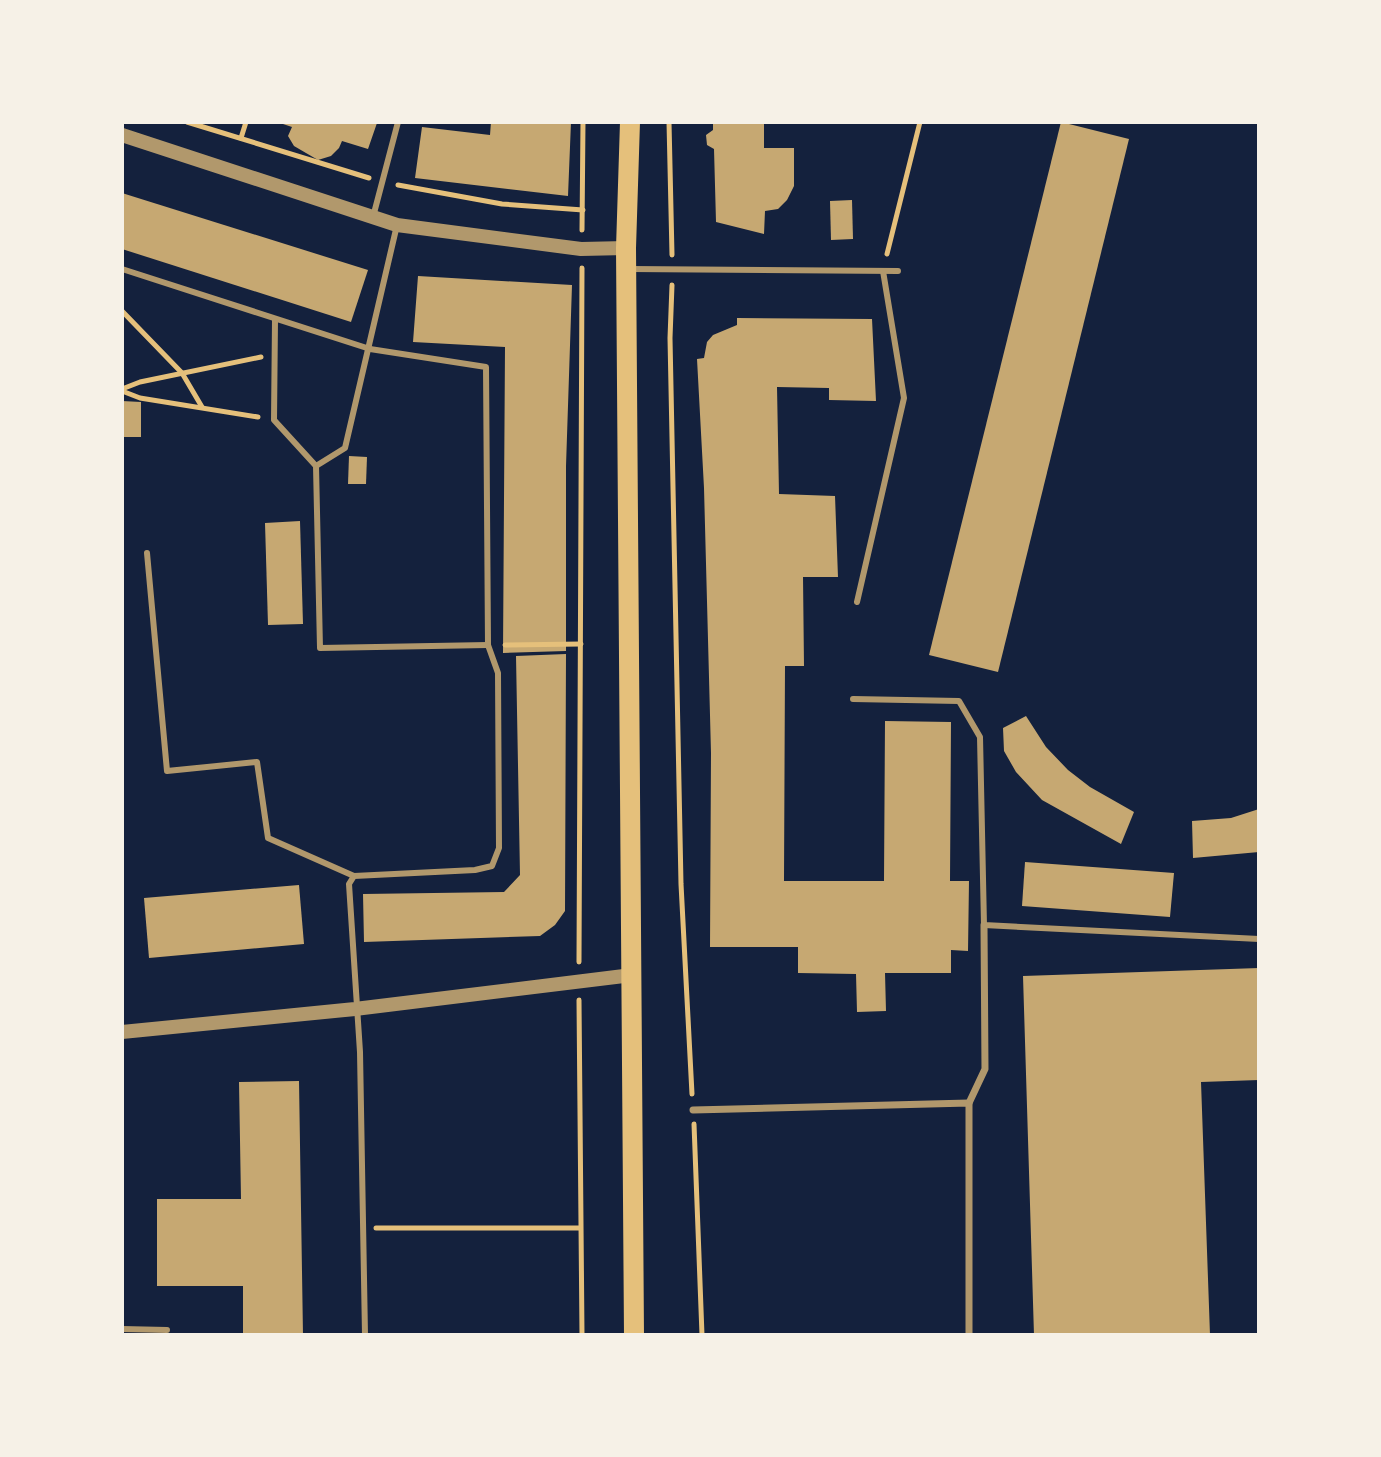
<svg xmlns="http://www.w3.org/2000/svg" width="1381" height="1457" font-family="Roboto,sans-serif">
  <rect width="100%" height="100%" fill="#14213d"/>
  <!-- building -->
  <g fill="#c6a872">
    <path d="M277,122H372L377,123L368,149L342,141L339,148L331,156L318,160L294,146L288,136L292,127Z"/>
    <path d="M491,122H571L568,196L415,178L422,127L490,135Z"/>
    <path d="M713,122H764V148H794V186L787,200L778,209L765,211L764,234L716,222L714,149L707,145L706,135L713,130Z"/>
    <path d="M1061,122L1129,139L998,672L929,655Z"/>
    <path d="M122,193L368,270L351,322L122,249Z"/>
    <path d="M852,200L853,239L831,240L830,201Z"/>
    <path d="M418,276L572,285L566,466V651L503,653L505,347L413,342Z"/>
    <path d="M737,318L872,319L876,401L829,400V388L777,387L779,494L835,496L838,577H803L804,666H785L784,881H884L885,721L951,722L950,881H969L968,951L951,950V973H885L886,1011L857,1012L856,974L798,973V947H710L711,753L704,488L697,359L704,358L707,342L713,335L737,325Z"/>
    <path d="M122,401L141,402V437H122Z"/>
    <path d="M349,456L367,457L366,484H348Z"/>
    <path d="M300,521L303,624L268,625L265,523Z"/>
    <path d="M566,654L565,911L555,925L540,936L364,942L363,894L504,892L520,875L516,656Z"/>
    <path d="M1026,716L1046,747L1068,770L1090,787L1134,812L1121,844L1042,800L1016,772L1004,751L1003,728Z"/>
    <path d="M1259,809V852L1193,858L1192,821L1231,818Z"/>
    <path d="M1025,862L1174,873L1170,917L1022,906Z"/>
    <path d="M299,885L304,944L149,958L144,898Z"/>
    <path d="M1259,968V1080L1201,1082L1210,1335H1034L1023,976Z"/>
    <path d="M299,1081L303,1335H243V1286H157V1199H241L239,1082Z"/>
  </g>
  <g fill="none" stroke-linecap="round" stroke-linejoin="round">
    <!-- path -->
    <g stroke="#e5c07b" stroke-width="5">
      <path d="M187,122L369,178"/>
      <path d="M669,122L672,255"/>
      <path d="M241,138L246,122"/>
      <path d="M398,185L502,204L583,210"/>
      <path d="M582,230L583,122"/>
      <path d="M887,254L920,122"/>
      <path d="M672,285L670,338L681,884L692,1094"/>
      <path d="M122,311L182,373L202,407"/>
      <path d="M122,389L140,382L261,357"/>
      <path d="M122,391L140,398L258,417"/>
      <path d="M505,645L581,644"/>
      <path d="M579,962L582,268"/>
      <path d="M579,1000L582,1335"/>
      <path d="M694,1124L702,1335"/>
      <path d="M376,1228H580"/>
    </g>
    <!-- service -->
    <g stroke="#b1986c" stroke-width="6">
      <path d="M373,217L398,122"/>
      <path d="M122,269L370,349L486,367L488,645L498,673L499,848L492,866L475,870L354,876L349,884L360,1052L365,1335"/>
      <path d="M630,269L898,271"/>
      <path d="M275,320L274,420L316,466L320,648L488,645"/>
      <path d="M316,466L345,448L397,225"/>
      <path d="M147,553L167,771L257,762L268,838L354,876"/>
      <path d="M857,602L904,398L883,271"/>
      <path d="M853,699L959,701L980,737L984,925L1259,939"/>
      <path d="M122,1329L167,1330"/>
    </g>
    <!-- pedestrian -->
    <g stroke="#b1986c" stroke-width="7">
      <path d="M969,1103L985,1069L984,925"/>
      <path d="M693,1110L969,1103V1335"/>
    </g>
    <!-- tertiary -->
    <g stroke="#b1986c" stroke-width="14">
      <path d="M122,135L397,225L581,249L626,248"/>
      <path d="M122,1032L355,1009L632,975"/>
    </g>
    <!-- primary -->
    <path stroke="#e5c07b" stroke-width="20" d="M630,122L626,248L634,1335"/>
  </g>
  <!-- border -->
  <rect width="1381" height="1457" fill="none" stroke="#f6f1e7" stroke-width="248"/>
</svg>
